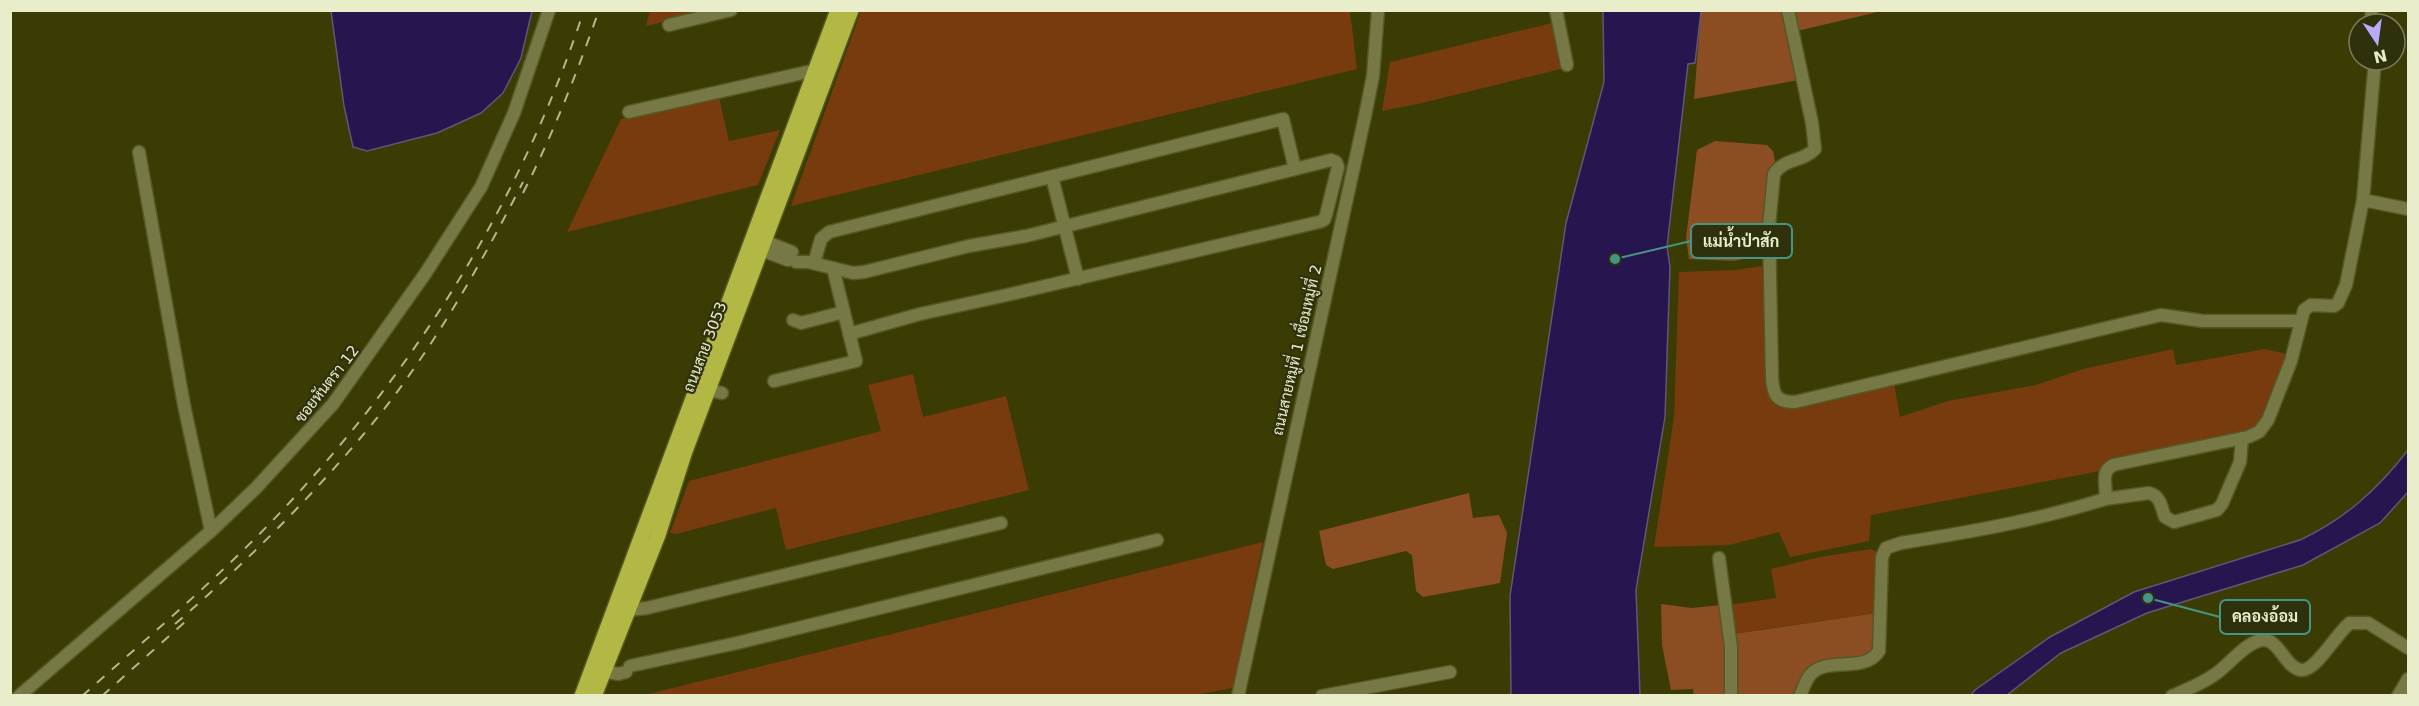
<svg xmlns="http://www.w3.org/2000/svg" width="2419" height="706" font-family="'DejaVu Sans',Sarabun,sans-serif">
  <rect width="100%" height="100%" fill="#3a3c04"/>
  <!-- green -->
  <g fill="#773b0e">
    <path d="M650,11H710L646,26Z"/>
    <path d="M861,11H1350L1357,69L791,206Z"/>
    <path d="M1552,23L1561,69L1422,103L1382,111L1390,62Z"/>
    <path d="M719,97L729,141L780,130L758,185L567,232L621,119Z"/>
    <path d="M1762,266L1769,391L1774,402L1784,407L1894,383L1900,417L1948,401L2036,385L2083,369L2173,349L2176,365L2265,349L2287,354C2279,378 2273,414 2252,430L2104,466L2100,471L1871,515L1869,541L1790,557L1779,532L1729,545L1654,547L1674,417L1679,272L1735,270Z"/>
    <path d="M913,374L923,417L1006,396L1029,490L786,550L776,508L676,534L670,533L689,481L881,431L868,385Z"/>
    <path d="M1263,542L1233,688L1189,696L645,695Z"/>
    <path d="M1871,549L1877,552V613L1732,634L1729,605L1776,598L1771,569L1820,557Z"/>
  </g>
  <!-- forest -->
  <g fill="#8c4d22">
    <path d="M1701,11H1882L1797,31L1805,79L1694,99Z"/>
    <path d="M1715,141L1767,145L1773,151L1776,166C1760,192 1764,225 1763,255L1734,261L1689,259L1686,238L1697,150Z"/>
    <path d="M1469,493L1473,518L1499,515L1507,533L1500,583L1423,597L1416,591L1412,555L1406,551L1333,569L1326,565L1319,531Z"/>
    <path d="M1661,604L1691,608L1722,605L1726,635L1877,613V645L1866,657L1825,662L1795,695L1721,694L1694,695L1693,689L1671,690L1662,645Z"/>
  </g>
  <!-- water -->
  <g fill="#271550" stroke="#615675" stroke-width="1.5">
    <path d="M331,11V10L532,11L521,58L503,93L481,113L437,133L367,151L353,147L344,106Z"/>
    <path d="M1603,11H1701L1695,63L1688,64L1667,247L1670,267L1665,417L1636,590L1640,695H1511L1510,596L1566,223L1604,82Z"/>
    <path d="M2408,450V492L2380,523L2303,565L2147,613L2061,653L2007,695H1971L1975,690L2050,637L2134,592L2300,540C2345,519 2378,489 2408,450Z"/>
  </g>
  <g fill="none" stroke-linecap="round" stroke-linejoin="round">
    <defs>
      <g id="minor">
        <path d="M1556,10L1567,65"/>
        <path d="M1788,10L1812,123L1815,149C1803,162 1784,158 1774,174L1769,226L1772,377C1773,395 1776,402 1795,402L2161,315L2203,321H2300"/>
        <path d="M2371,10L2373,24"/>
        <path d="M669,25L731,10"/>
        <path d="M629,112L816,70"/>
        <path d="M139,152L184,405L211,531"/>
        <path d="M1052,177L1078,279"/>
        <path d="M2363,200L2408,209"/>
        <path d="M764,241L792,252"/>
        <path d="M761,250L788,260"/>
        <path d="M796,262H808L853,273L864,272L969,246L1026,236L1331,160L1336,162L1338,167L1326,215L1324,220L1319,222L1007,295L920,314L849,334"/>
        <path d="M814,263L821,239L829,232L1283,119L1295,169"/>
        <path d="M793,320L801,323L844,312"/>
        <path d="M774,381L856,361L833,268"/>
        <path d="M708,390L722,393"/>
        <path d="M2105,499L2149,493C2161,496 2161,507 2165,517L2174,522L2217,510L2222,504L2240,462L2242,438"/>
        <path d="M1719,558L1731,647V696"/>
        <path d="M628,610L647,608L1001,523"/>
        <path d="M630,666L737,643L1157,540"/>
        <path d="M603,671L618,674L626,672"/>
        <path d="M19,696L211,531L256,488L333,404L425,274L481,187L514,113L549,10"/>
        <path d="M1238,696L1365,116L1373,76L1378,10"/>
        <path d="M1322,696L1450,672"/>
        <path d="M1800,696C1803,689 1806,679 1811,674C1828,656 1864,674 1879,651L1882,557L1886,548L1901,543C1970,532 2039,520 2105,499C2108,486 2099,473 2113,465L2248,437L2259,432L2268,420L2291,361L2304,310L2311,305L2334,306L2338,303L2346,285L2363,200L2375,60"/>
        <path d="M2172,696C2186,690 2201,684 2214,675C2228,666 2241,647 2258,641C2279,634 2283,667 2301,670C2316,672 2337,632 2350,623H2368L2408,648"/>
        <path d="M2398,696L2408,679"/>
      </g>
      <g id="major">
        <path d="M582,696L838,10"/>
        <path d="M594,696L658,535L685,451L851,10"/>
      </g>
    </defs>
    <!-- minor casing -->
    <use href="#minor" stroke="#565824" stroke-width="15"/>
    <!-- major casing -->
    <use href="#major" stroke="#565824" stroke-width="18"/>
    <!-- minor -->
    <use href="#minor" stroke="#767945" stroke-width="12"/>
    <!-- major -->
    <use href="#major" stroke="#b3b844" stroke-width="15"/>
    <!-- rail -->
    <g stroke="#b4b78e" stroke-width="2" stroke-dasharray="10 10" stroke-linecap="butt">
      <path d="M523,193C553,134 577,73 599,10"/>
      <path d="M175,624C250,559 319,490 381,413C437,342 482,262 523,182"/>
      <path d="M82,696C156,630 234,565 300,491C426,353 526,188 584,10"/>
      <path d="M102,696L186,621"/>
    </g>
  </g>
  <g text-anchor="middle" stroke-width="4.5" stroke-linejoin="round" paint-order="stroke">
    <!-- street labels -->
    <g font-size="15" fill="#e9edca" stroke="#2f310d">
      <text transform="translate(705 347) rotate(-69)" y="5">ถนนสาย 3053</text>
      <text transform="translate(1297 350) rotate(-77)" y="5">ถนนสายหมู่ที่ 1 เชื่อมหมู่ที่ 2</text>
      <text transform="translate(327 384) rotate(-52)" y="5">ซอยหันตรา 12</text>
    </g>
  </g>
  <!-- callouts -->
  <path fill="none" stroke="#469485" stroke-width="2" d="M1615 259L1691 241M2148 598L2220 617"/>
  <g fill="#469485" stroke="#2f310d" stroke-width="2">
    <circle cx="1615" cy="259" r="6"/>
    <circle cx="2148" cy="598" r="6"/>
  </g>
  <g fill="#2f310d" stroke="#469485" stroke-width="2">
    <rect x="1691" y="224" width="101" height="34" rx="6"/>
    <rect x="2220" y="600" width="90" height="34" rx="6"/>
  </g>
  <g font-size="16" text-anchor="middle" font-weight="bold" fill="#e9edca">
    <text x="1741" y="247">แม่น้ำป่าสัก</text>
    <text x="2265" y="622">คลองอ้อม</text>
  </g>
  <!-- border -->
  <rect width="2419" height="706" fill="none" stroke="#e9edca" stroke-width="24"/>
  <!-- north arrow -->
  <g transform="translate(2377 42) rotate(167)"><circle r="28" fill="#2f310d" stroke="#797c59" stroke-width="1.5"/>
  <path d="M0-4.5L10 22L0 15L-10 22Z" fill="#b8abf7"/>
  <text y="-9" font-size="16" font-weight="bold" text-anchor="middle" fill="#e9edca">N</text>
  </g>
</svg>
